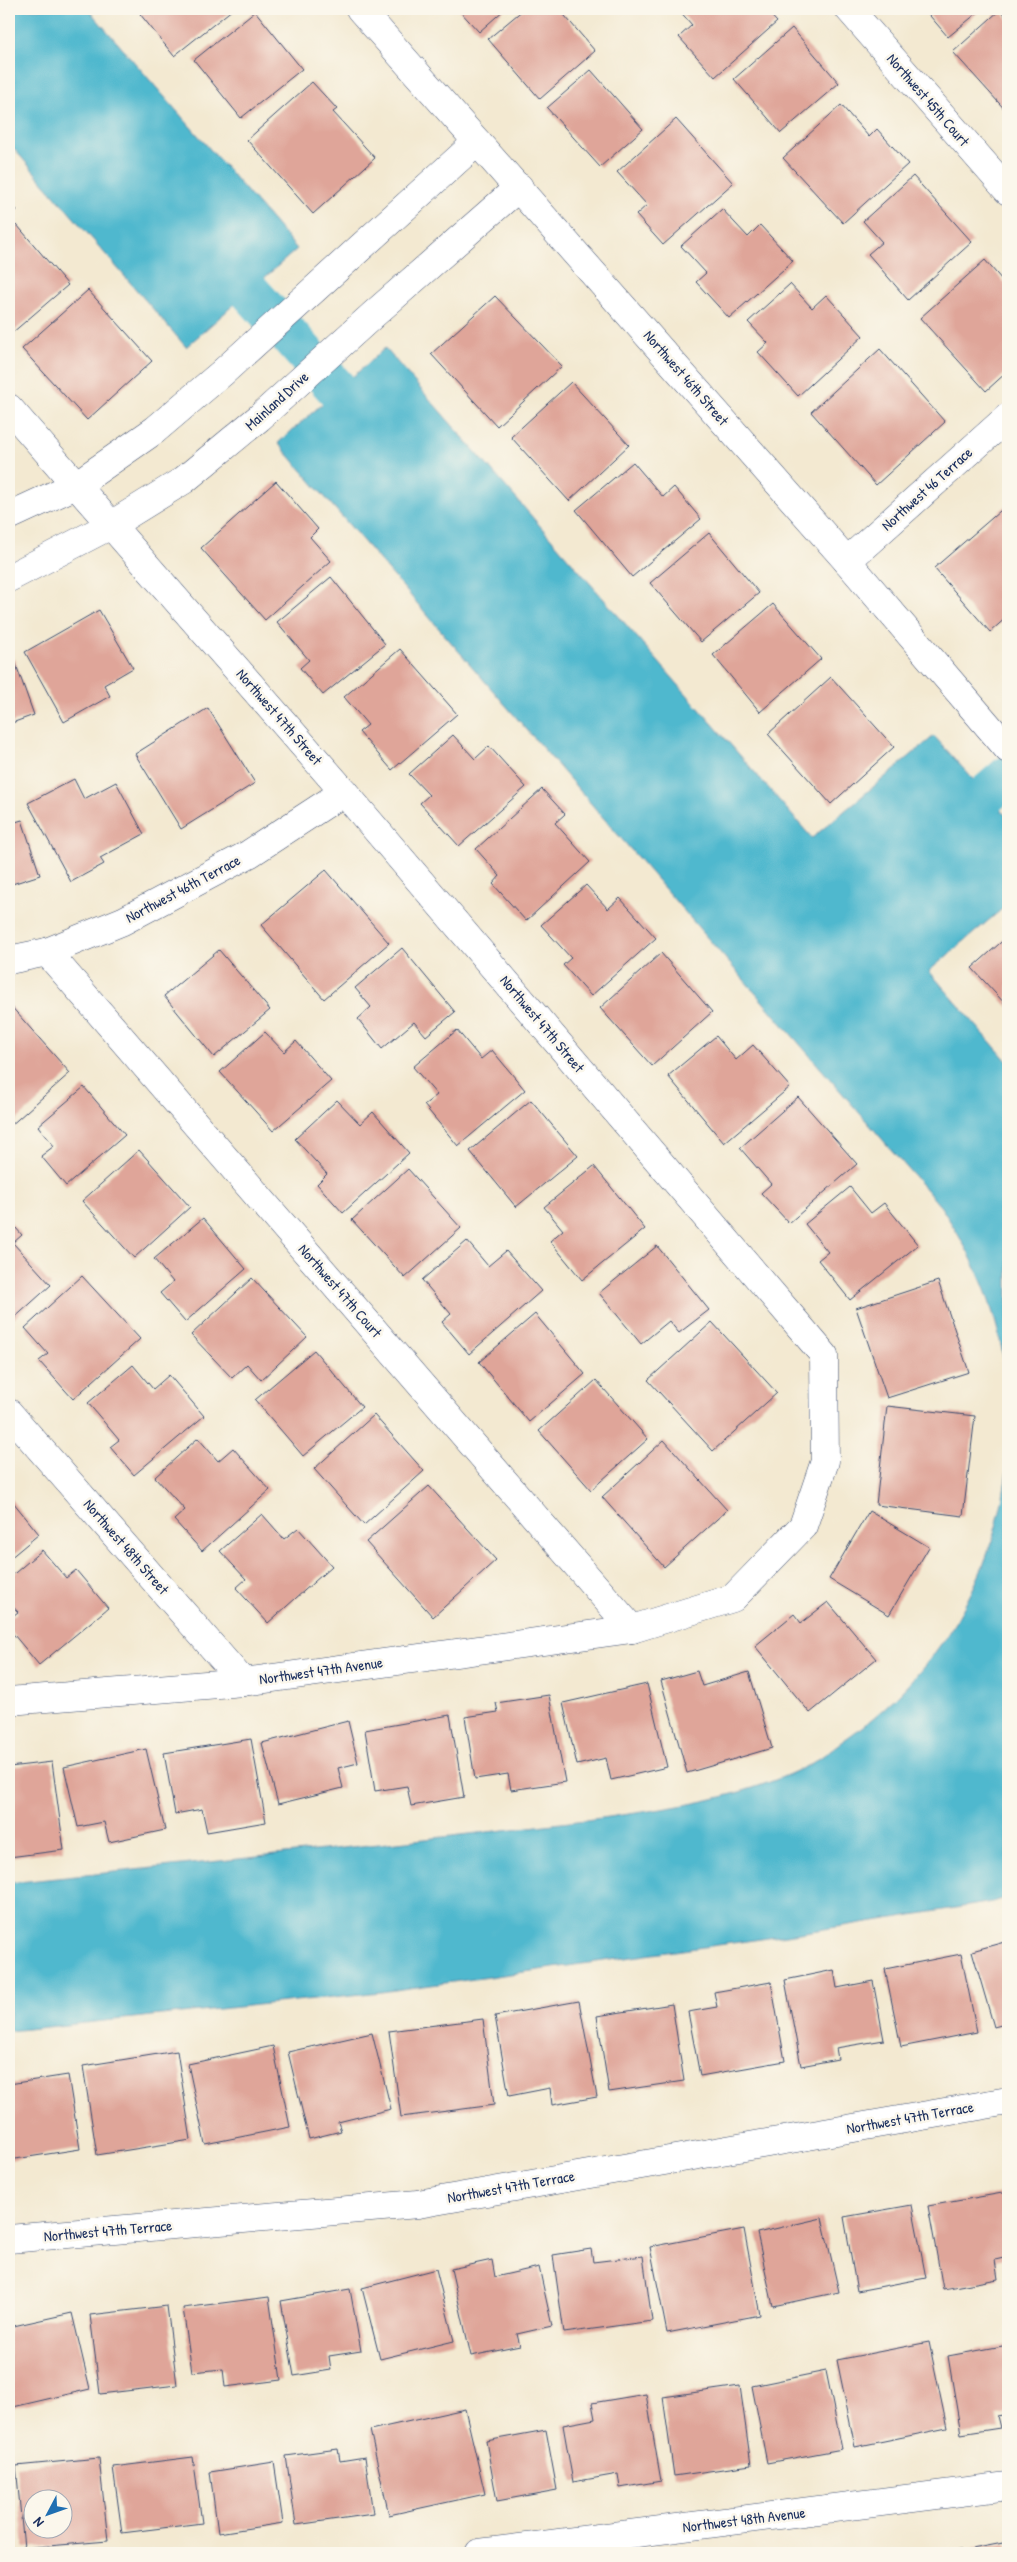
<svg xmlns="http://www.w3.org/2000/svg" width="1017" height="2562" font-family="'Patrick Hand',sans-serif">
  <rect width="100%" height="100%" fill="#fbf7ec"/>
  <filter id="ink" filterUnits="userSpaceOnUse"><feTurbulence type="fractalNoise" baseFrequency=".02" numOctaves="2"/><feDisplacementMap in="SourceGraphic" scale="10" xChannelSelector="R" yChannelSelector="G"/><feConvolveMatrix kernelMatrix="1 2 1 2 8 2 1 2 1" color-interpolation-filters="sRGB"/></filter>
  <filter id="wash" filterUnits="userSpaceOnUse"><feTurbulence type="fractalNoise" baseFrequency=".0096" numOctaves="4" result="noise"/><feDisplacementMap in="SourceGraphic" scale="20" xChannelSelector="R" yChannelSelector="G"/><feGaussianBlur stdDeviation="1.12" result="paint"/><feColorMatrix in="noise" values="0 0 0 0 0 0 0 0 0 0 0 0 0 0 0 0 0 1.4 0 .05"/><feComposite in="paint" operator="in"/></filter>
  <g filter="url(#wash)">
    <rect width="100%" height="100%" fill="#f3e9d1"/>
    <!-- water -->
    <g fill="#50b8ce" stroke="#367496">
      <path d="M9,9H88L297,249L186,347L9,143Z"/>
      <path d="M385,348L812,838L934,736L1008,818V904L929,971L1008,1062V1393C1001,1320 982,1269 941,1207L278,443Z"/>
      <path d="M1008,1461V1897L993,1902L768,1938L381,1992L9,2031V1883C153,1868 298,1853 443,1837C498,1831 554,1824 609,1817C677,1807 742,1798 805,1767C819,1760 831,1749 844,1740C938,1675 997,1575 1008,1461Z"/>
    </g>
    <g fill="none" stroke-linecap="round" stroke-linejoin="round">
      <!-- canal -->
      <g stroke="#50b8ce" stroke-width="41">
        <path d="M211,248L376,433"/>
        <path d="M944,832L1008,776"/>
      </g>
    </g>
    <g id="blocks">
      <!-- building -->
      <g fill="#dfa599" fill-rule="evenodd">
        <path d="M146,9H233L174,56L140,14Z"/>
        <path d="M458,9H505L479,32Z"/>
        <path d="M524,9H559L595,51L540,99L488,39Z"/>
        <path d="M678,9H765L777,22L715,77L679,37L692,25Z"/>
        <path d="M924,9H982L948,37Z"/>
        <path d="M1000,10L1008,19V113L953,52Z"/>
        <path d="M255,11L302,69L241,118L194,60Z"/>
        <path d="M792,28L839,83L781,133L734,79Z"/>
        <path d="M591,70L643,129L600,167L547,108Z"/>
        <path d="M312,82L337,109L333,112L375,158L313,214L247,140Z"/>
        <path d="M841,105L869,137L877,129L908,164L843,223L783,158Z"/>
        <path d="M676,119L733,183L663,245L636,215L647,205L617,172Z"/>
        <path d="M913,176L972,242L908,300L868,254L882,242L863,221Z"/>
        <path d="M9,201L17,210L9,218Z"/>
        <path d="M722,209L748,237L760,225L793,261L729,318L696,282L706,273L681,246Z"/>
        <path d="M17,225L68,285L12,333L9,329V232Z"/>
        <path d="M985,260L1008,287V371L986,391L920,318Z"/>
        <path d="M790,284L812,308L826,295L863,336L798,396L758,352L768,343L748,322Z"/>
        <path d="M88,290L152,361L87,420L22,349Z"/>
        <path d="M495,296L562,366L497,426L431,354Z"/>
        <path d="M880,349L945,422L876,485L811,412Z"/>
        <path d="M571,382L629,445L569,501L511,437Z"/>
        <path d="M633,462L663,497L674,487L701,519L632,577L576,510Z"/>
        <path d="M276,481L318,529L310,537L331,561L265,620L201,548Z"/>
        <path d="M1007,505L1008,616L990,632L934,568Z"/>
        <path d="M709,533L759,593L701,642L650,583Z"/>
        <path d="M331,577L385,644L323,695L300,668L309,660L277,622Z"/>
        <path d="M773,604L821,659L760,712L713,655Z"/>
        <path d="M99,610L133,668L104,685L110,696L64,722L25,652Z"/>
        <path d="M400,649L457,714L392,770L359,732L368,725L344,697Z"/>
        <path d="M14,659L34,715L9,724V661Z"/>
        <path d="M831,677L894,747L831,804L768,734Z"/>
        <path d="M208,708L255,783L181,829L135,754Z"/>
        <path d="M453,735L475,759L489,746L526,787L459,846L420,803L429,795L409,774Z"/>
        <path d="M74,779L84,799L116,782L144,834L100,858L104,864L71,882L28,803Z"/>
        <path d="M542,789L565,814L555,823L590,862L526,921L493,884L500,876L476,849Z"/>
        <path d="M22,820L40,875L9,885V824Z"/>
        <path d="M326,870L389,943L324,999L261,925Z"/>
        <path d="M586,885L608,909L620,898L656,938L591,996L563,965L571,958L541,925Z"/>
        <path d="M1008,936V1007L972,968Z"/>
        <path d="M402,948L455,1012L426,1036L414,1022L382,1049L358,1019L371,1007L355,988Z"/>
        <path d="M219,950L270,1010L214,1057L164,996Z"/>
        <path d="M661,953L712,1012L652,1066L600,1008Z"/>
        <path d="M9,1004L70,1073L9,1127Z"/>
        <path d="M457,1030L481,1059L492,1050L525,1090L458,1146L424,1105L437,1095L413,1067Z"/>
        <path d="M265,1032L284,1052L296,1041L331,1081L273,1131L220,1072Z"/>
        <path d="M716,1036L736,1060L753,1045L790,1087L724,1143L668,1076Z"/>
        <path d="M84,1087L125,1135L66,1186L41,1156L54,1146L38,1126Z"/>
        <path d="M798,1097L857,1164L789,1223L761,1193L771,1184L740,1148Z"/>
        <path d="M337,1100L360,1124L373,1112L409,1153L343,1213L317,1184L327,1174L295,1139Z"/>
        <path d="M531,1100L578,1156L516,1207L470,1151Z"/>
        <path d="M139,1150L190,1207L134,1258L82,1201Z"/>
        <path d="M594,1166L645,1229L582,1280L550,1241L563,1230L544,1207Z"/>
        <path d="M408,1169L461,1228L405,1278L352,1220Z"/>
        <path d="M850,1187L871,1213L884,1203L918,1245L850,1300L818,1260L828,1252L805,1224Z"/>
        <path d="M203,1218L246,1269L185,1322L160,1293L173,1282L154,1259Z"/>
        <path d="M9,1220L22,1235L13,1243L51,1285L11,1321L9,1318Z"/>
        <path d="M467,1241L488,1266L506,1251L541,1291L469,1354L442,1322L451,1314L422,1280Z"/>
        <path d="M657,1246L709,1310L679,1333L669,1321L641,1344L599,1293Z"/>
        <path d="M82,1276L140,1339L73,1399L39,1361L48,1354L25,1328Z"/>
        <path d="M252,1278L307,1337L261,1380L247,1364L232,1378L191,1335Z"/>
        <path d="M938,1281L969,1372L887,1398L856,1308Z"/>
        <path d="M535,1314L585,1374L529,1422L479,1362Z"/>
        <path d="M712,1322L777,1393L713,1451L648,1380Z"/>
        <path d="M314,1350L362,1407L303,1456L255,1400Z"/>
        <path d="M133,1365L153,1389L169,1375L204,1416L134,1475L110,1447L119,1440L88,1403Z"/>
        <path d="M596,1380L648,1439L591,1490L539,1431Z"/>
        <path d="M887,1406L975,1416L963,1516L876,1505Z"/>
        <path d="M374,1415L424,1471L364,1525L314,1469Z"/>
        <path d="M198,1438L218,1461L233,1448L270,1490L202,1551L174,1520L185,1510L155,1477Z"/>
        <path d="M664,1440L727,1510L664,1567L602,1497Z"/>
        <path d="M429,1486L496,1560L433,1617L366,1542Z"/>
        <path d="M9,1497L39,1534L9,1559Z"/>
        <path d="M869,1511L929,1547L889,1615L829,1579Z"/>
        <path d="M262,1514L284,1539L298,1528L332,1566L268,1623L236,1588L246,1579L220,1551Z"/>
        <path d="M42,1550L66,1578L76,1570L108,1608L39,1665L9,1629V1619L18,1612L9,1602V1578Z"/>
        <path d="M828,1602L876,1659L810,1713L755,1646L794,1614L801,1623Z"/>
        <path d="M697,1671L702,1686L749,1672L772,1748L687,1773L661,1681Z"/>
        <path d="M647,1684L667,1767L611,1780L606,1758L577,1765L563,1703Z"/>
        <path d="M549,1695L565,1782L511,1790L508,1774L475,1779L465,1717L498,1712L496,1703Z"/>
        <path d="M450,1715L464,1797L411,1806L407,1786L375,1791L365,1730Z"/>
        <path d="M348,1721L358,1763L338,1768L343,1788L278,1804L262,1743Z"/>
        <path d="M251,1739L266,1822L207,1832L202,1809L175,1814L164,1753Z"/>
        <path d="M146,1749L165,1830L109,1842L104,1822L78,1827L64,1767Z"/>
        <path d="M52,1762L64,1850L9,1857V1767Z"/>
        <path d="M1008,1941V2023L994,2027L972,1951Z"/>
        <path d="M961,1954L977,2032L901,2047L885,1969Z"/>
        <path d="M834,1970L837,1988L873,1981L884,2040L836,2048L838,2059L801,2066L785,1980Z"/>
        <path d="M771,1982L785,2061L700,2076L688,2012L717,2007L714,1992Z"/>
        <path d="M579,2001L597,2097L552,2105L550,2088L509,2096L495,2016Z"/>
        <path d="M672,2004L684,2081L609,2092L597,2016Z"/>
        <path d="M483,2019L494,2105L401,2117L389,2031Z"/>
        <path d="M372,2033L391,2109L338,2122L341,2131L309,2139L288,2052Z"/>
        <path d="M273,2046L290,2127L205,2144L188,2064Z"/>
        <path d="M177,2051L191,2140L97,2155L83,2066Z"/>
        <path d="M68,2075L80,2149L9,2160V2084Z"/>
        <path d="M1008,2192V2257L995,2260L998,2279L943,2289L928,2206Z"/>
        <path d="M912,2205L926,2278L857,2291L844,2217Z"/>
        <path d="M822,2218L839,2292L773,2306L757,2233Z"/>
        <path d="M744,2229L760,2315L667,2333L650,2247Z"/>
        <path d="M591,2249L593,2262L643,2256L652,2321L564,2333L553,2255Z"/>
        <path d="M492,2260L495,2277L539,2267L552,2326L517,2334L520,2346L471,2356L451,2269Z"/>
        <path d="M436,2269L454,2341L380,2359L362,2288Z"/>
        <path d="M350,2289L361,2351L329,2356L331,2370L294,2376L281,2301Z"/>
        <path d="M269,2297L281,2380L225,2387L223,2369L192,2372L183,2308Z"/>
        <path d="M167,2306L177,2385L100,2394L90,2315Z"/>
        <path d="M72,2313L90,2389L9,2408V2327Z"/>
        <path d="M929,2342L947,2428L855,2447L837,2360Z"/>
        <path d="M1008,2345V2414L997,2416L1000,2428L961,2434L948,2356Z"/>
        <path d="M826,2371L842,2449L767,2463L752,2386Z"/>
        <path d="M740,2386L751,2465L674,2476L663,2397Z"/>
        <path d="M646,2394L661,2481L620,2488L618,2474L573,2482L563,2425L595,2419L592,2403Z"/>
        <path d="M465,2409L485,2494L389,2515L370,2430Z"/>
        <path d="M546,2430L557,2490L497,2501L486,2441Z"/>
        <path d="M338,2449L340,2461L365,2457L373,2514L296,2525L286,2456Z"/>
        <path d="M193,2457L202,2523L122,2533L113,2467Z"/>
        <path d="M99,2458L108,2541L24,2548L16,2466ZM32,2500H62V2530H32Z"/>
        <path d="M274,2462L283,2523L218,2533L210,2472Z"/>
        <path d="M1008,2542V2553H973L972,2549Z"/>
        <path d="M961,2550L962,2553H942V2552Z"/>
      </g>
    </g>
  </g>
  <g filter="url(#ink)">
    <use href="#blocks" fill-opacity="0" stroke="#3b4b6f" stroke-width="1"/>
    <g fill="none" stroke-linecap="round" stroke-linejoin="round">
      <defs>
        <g id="minor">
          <path d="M360,9L847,561L1008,749"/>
          <path d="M849,9L1008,191"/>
          <path d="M9,408L344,792L824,1355L825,1461L803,1526L733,1598L632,1629L243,1682L9,1701"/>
          <path d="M9,516L76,485L155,430L222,373L477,142"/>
          <path d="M847,561L1008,417"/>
          <path d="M9,578L111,525L184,480L259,418L374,314L519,187"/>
          <path d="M47,952L632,1629"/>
          <path d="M9,960L47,952L123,921L249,854L344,792"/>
          <path d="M9,1413L243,1682"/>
          <path d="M9,2239L418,2204L1008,2101"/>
          <path d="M479,2553L1008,2486"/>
        </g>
      </defs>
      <!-- minor casing -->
      <use href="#minor" stroke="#3b4b6f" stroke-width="29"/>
      <!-- minor -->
      <use href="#minor" stroke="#fff" stroke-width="28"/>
    </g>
  </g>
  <g text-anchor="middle" stroke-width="5" stroke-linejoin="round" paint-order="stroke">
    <!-- street labels -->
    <g font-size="15" fill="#1b2f5e" stroke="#fbf7ec">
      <text transform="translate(928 100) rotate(49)" y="5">Northwest 45th Court</text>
      <text transform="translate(686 378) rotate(49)" y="5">Northwest 46th Street</text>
      <text transform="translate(277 401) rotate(-42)" y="5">Mainland Drive</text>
      <text transform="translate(927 489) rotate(-42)" y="5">Northwest 46 Terrace</text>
      <text transform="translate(279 717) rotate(49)" y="5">Northwest 47th Street</text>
      <text transform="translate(183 889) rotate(-28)" y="5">Northwest 46th Terrace</text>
      <text transform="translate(542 1024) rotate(50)" y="5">Northwest 47th Street</text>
      <text transform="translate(340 1291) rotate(49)" y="5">Northwest 47th Court</text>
      <text transform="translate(126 1547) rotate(49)" y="5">Northwest 48th Street</text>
      <text transform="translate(321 1671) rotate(-8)" y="5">Northwest 47th Avenue</text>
      <text transform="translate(910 2118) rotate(-10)" y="5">Northwest 47th Terrace</text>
      <text transform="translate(511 2187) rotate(-10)" y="5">Northwest 47th Terrace</text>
      <text transform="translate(108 2231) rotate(-5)" y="5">Northwest 47th Terrace</text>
      <text transform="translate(744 2520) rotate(-7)" y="5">Northwest 48th Avenue</text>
    </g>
  </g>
  <!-- margin -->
  <rect width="1017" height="2562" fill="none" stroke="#fbf7ec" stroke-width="30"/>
  <!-- north arrow -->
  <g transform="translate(48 2514) rotate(229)"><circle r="24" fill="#fbf7ec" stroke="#a1a7b3"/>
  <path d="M0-4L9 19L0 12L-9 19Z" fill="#1f6fb2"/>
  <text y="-8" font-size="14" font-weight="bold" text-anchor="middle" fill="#1b2f5e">N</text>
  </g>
</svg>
